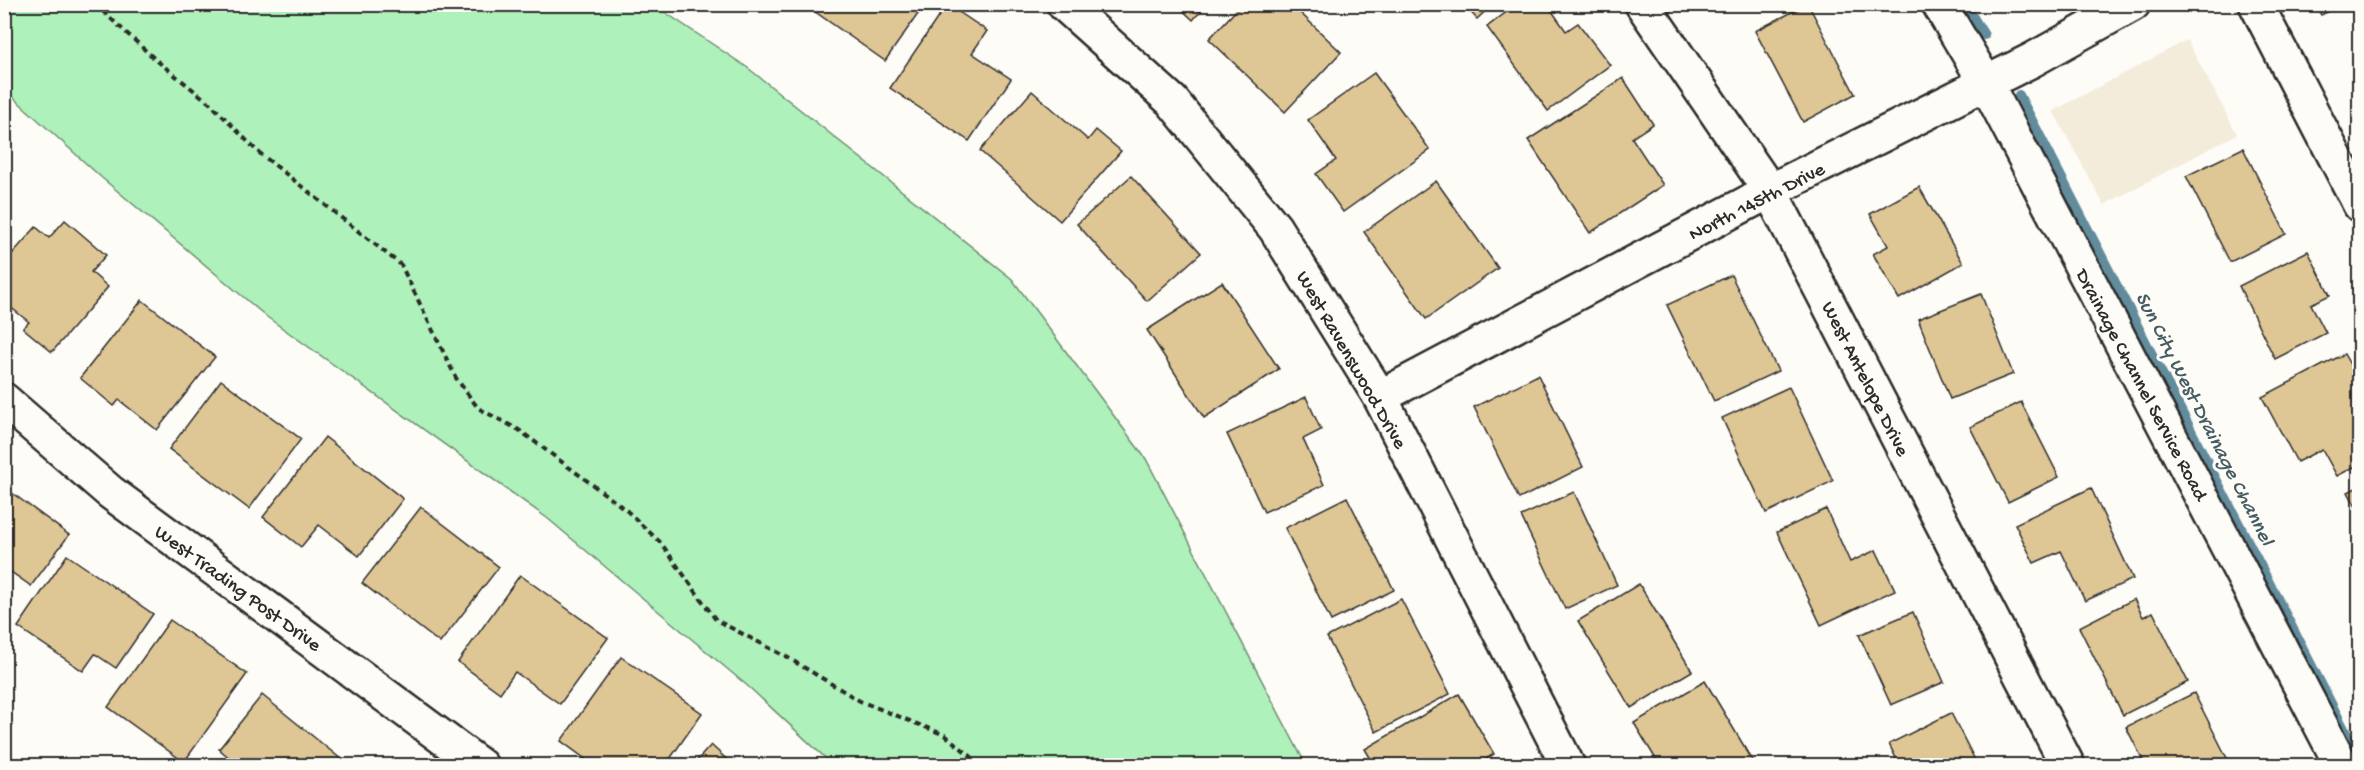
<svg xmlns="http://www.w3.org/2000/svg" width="2364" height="770" font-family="'Gochi Hand',sans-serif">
  <rect width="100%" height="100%" fill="#fdfcf7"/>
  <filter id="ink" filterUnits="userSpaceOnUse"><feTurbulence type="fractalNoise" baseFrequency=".0167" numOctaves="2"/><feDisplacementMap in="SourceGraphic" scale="12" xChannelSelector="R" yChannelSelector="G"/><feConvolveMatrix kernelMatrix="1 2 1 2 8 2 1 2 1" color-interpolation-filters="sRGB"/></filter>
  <g filter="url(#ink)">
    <!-- built -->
    <path fill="#f4ecda" d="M2187,40L2237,134L2104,205L2053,111Z"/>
    <!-- green -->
    <path fill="#aff1ba" stroke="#6d8e72" stroke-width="1.5" d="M5,4L654,5L748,68L1012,279L1146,459L1306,765H833L750,688L547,518L267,317L102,178L5,90Z"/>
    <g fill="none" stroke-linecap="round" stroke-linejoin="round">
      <!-- stream -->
      <g stroke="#628c9c" stroke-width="10">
        <path d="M1965,4L1984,35"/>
        <path d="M2019,95L2360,760"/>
      </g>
    </g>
    <!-- building -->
    <g fill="#dfc695" stroke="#2b2b2b" stroke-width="1.5">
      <path d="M804,4H925L885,61Z"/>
      <path d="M947,4L987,31L972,53L1011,79L969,141L890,88Z"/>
      <path d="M1176,4H1207L1193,20Z"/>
      <path d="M1242,4H1291L1341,52L1285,112L1209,39Z"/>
      <path d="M1463,4H1493L1477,19Z"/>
      <path d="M1517,4H1547L1566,31L1578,23L1610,65L1548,111L1487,27Z"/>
      <path d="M1808,4L1855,94L1803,122L1755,31Z"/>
      <path d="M2315,4H2344L2321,15Z"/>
      <path d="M1374,73L1430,150L1343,212L1316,174L1336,160L1308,120Z"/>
      <path d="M1623,78L1653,124L1632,138L1663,185L1590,233L1528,140Z"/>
      <path d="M1032,91L1088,140L1096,130L1121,151L1060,221L980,151Z"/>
      <path d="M2243,148L2286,234L2230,262L2186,176Z"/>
      <path d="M1131,176L1201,253L1147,301L1077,224Z"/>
      <path d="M1436,181L1498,268L1426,319L1364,232Z"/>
      <path d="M1919,187L1963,263L1899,299L1873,254L1888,246L1870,214Z"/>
      <path d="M4,206L10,211L4,218Z"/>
      <path d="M65,220L106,255L91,272L108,287L52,352L23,328L29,322L4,302V263L36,227L49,238Z"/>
      <path d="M2308,251L2330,295L2311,304L2326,333L2275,359L2239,286Z"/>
      <path d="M1731,275L1778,371L1714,401L1667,305Z"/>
      <path d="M1222,282L1279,369L1204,418L1147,330Z"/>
      <path d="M1981,294L2013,374L1950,399L1918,319Z"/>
      <path d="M142,300L215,357L157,430L119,400L114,406L80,378Z"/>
      <path d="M2344,354L2360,382V464L2337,476L2322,449L2297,462L2262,397Z"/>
      <path d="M1538,375L1583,467L1519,499L1474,407Z"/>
      <path d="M221,380L301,439L249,509L169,449Z"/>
      <path d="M1789,387L1833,481L1766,513L1722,418Z"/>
      <path d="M1306,397L1321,430L1303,439L1324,485L1264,512L1227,434Z"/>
      <path d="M2021,402L2059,477L2008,502L1970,427Z"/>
      <path d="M325,437L403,499L359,556L319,525L301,547L263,517Z"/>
      <path d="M2360,486V514L2348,492Z"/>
      <path d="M4,487L69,535L31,586L4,567Z"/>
      <path d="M2091,488L2133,579L2085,601L2061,551L2034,563L2015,524Z"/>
      <path d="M1574,492L1617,585L1565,609L1521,516Z"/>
      <path d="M1347,497L1394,590L1331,621L1285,528Z"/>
      <path d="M421,507L499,567L440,643L362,583Z"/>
      <path d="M1826,509L1850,562L1876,550L1895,590L1821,625L1777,532Z"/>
      <path d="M67,555L153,614L116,668L95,654L83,671L18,627Z"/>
      <path d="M520,575L608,638L560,704L515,672L500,693L458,662Z"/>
      <path d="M1639,584L1692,671L1631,708L1578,621Z"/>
      <path d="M1401,599L1450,694L1376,732L1327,637Z"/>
      <path d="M2134,599L2143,617L2153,612L2188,682L2123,715L2079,627Z"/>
      <path d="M1913,612L1944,682L1891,705L1859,635Z"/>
      <path d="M170,620L247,674L184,762L108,707Z"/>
      <path d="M621,657L702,713L665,766H595L561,741Z"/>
      <path d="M1705,681L1756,766H1660L1634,723Z"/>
      <path d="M2194,693L2231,766H2146L2126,727Z"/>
      <path d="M1459,694L1494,754L1475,766H1375L1365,749Z"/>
      <path d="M262,695L341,759L335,766H239L219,749Z"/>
      <path d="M1951,713L1978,766H1900L1889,744Z"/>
      <path d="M711,745L734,766H692Z"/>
    </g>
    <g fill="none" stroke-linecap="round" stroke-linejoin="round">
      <defs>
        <g id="minor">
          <path d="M1064,4L1172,101L1275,228L1380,397L1568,766"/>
          <path d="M1642,4L1770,191L2068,766"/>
          <path d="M1939,4L1986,83L2342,766"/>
          <path d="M2256,4L2360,205"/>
          <path d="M1380,397L1770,191L2032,60L2133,4"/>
          <path d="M4,400L110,492L481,766"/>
        </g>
      </defs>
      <!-- minor casing -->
      <use href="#minor" stroke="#2b2b2b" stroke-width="38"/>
      <!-- path -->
      <path stroke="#2b2b2b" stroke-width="4" stroke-dasharray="6 4.5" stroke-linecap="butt" d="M95,4L156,60L211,104L257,151L401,265L456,378L478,408L519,430L625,509L661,543L716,620L785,656L860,701L945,735L983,766"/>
      <!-- minor -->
      <use href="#minor" stroke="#fdfcf7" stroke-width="33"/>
    </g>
  </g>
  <g text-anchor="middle" stroke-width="6" stroke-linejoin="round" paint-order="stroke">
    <!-- street labels -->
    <g font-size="20" fill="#2b2b2b" stroke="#fdfcf7">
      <text transform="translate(1756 200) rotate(-27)" y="7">North 145th Drive</text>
      <text transform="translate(1353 359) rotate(60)" y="7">West Ravenswood Drive</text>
      <text transform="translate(1867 378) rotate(63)" y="7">West Antelope Drive</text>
      <text transform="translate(2143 384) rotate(62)" y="7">Drainage Channel Service Road</text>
      <text transform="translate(239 587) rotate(36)" y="7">West Trading Post Drive</text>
    </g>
    <!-- water labels -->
    <g font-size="21" font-style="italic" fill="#465c63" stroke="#fdfcf7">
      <text transform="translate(2206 418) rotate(63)" y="7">Sun City West Drainage Channel</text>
    </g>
  </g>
  <!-- margin -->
  <rect width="2364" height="770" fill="none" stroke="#fdfcf7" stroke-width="24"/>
  <rect x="12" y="12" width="2340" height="746" fill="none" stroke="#2b2b2b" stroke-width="2" filter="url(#ink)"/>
</svg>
